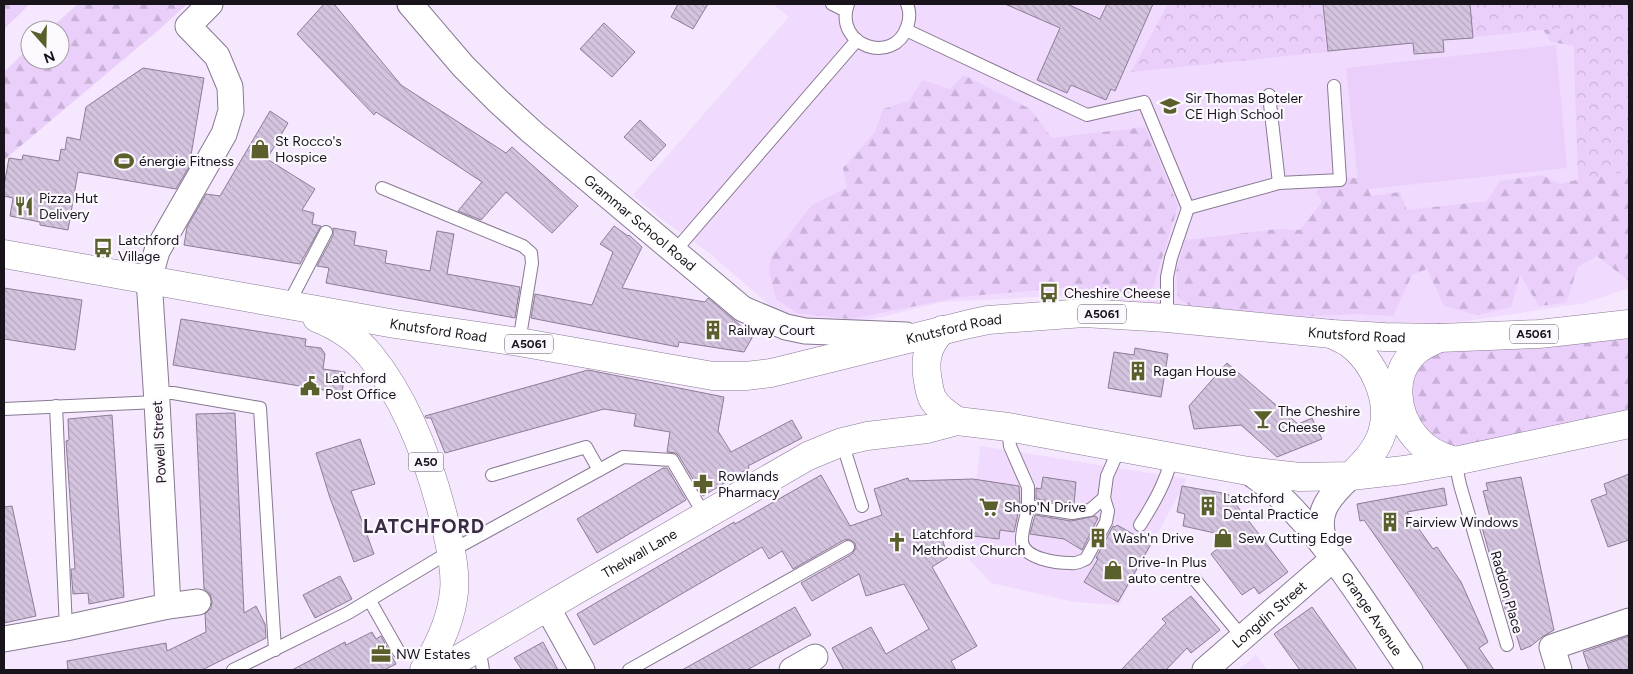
<svg xmlns="http://www.w3.org/2000/svg" width="1633" height="674" font-family="Figtree,sans-serif">
  <defs>
    <pattern id="forest-firs" width="22" height="20" patternUnits="userSpaceOnUse" patternTransform="scale(1.25)"><rect width="22" height="20" fill="#eacffb"/><path d="M5 1l3.5 6h-7zM16 11l3.5 6h-7z" fill="#c8b1d7"/></pattern>
    <pattern id="park-crowns" width="20" height="18" patternUnits="userSpaceOnUse" patternTransform="scale(1.25)"><rect width="20" height="18" fill="#eacffb"/><path d="M2 6a3 3 0 1 1 6 0M12 15a3 3 0 1 1 6 0" fill="none" stroke="#c8b1d7"/></pattern>
    <pattern id="building-back-hatch" width="6" height="6" patternUnits="userSpaceOnUse" patternTransform="scale(1.25)"><rect width="6" height="6" fill="#d4c4df"/><path d="M-1 5l2 2M0 0l6 6M5-1l2 2" fill="none" stroke="#b5a8bf"/></pattern>
  </defs>
  <rect width="100%" height="100%" fill="#f5e7fe"/>
  <!-- built -->
  <g fill="#f0dafd">
    <path d="M773,4H1629V288L1585,303L1420,328L1055,296L942,302L857,323L819,321L781,315L708,252L663,220L633,195L789,17Z"/>
    <path d="M980,446L1187,479L1119,605L1075,602L991,583L968,558Z"/>
    <path d="M1256,655L1267,670H1238Z"/>
  </g>
  <!-- forest -->
  <g fill="url(#forest-firs)">
    <path d="M4,4H30L4,29Z"/>
    <path d="M78,4H187L161,28L4,160V72L30,47V60H60V30H48Z"/>
    <path d="M1629,4V281L1597,256L1578,267L1566,303L1539,306L1520,275L1511,307L1478,315L1444,306L1427,269L1412,275L1393,316L1360,314L1264,318L1200,312L1178,298L1176,272L1185,240L1278,229L1300,230L1322,202L1316,192L1332,178H1364L1371,196L1400,192L1407,210L1487,201L1500,181L1542,175L1560,184L1585,178L1576,46L1551,42L1541,26Z"/>
    <path d="M964,75L1030,109L1052,138L1145,127L1178,206L1151,294L1061,288L961,297L850,319L797,313L776,299L769,271L771,257L812,205L847,188L843,168L875,132L883,109L909,101L922,80L950,89Z"/>
    <path d="M1629,319V424L1455,461L1415,437L1404,366L1415,352Z"/>
  </g>
  <!-- park -->
  <path fill="url(#park-crowns)" d="M1168,4H1629V171L1578,181L1573,27L1131,72Z"/>
  <!-- pitch -->
  <path fill="#eacffb" d="M1556,45L1567,168L1359,190L1346,68Z"/>
  <!-- building -->
  <g fill="url(#building-back-hatch)" stroke="#8d7d96">
    <path d="M324,4H334L401,85L506,153L512,147L578,206L552,233L506,192L481,220L458,211L482,182L376,112L374,115L297,34Z"/>
    <path d="M678,4H708L693,29L671,17Z"/>
    <path d="M1005,4H1067L1100,19L1107,4H1153L1115,91L1111,89L1106,100L1071,85L1067,93L1037,80L1060,28Z"/>
    <path d="M1323,4H1470L1473,38L1443,40L1444,52L1414,54L1413,43L1328,51Z"/>
    <path d="M604,23L635,52L612,77L580,49Z"/>
    <path d="M143,68L204,78L189,167L176,189L78,172L68,230L40,225V222L10,216L13,198L4,196V186L9,158L22,160L23,155L59,161L61,149L65,150L67,137L80,140L86,107Z"/>
    <path d="M270,111L288,123L267,159L315,189L302,210L314,213L312,224L321,226L300,264L184,245L187,227L206,194L220,196Z"/>
    <path d="M640,120L666,145L651,161L624,137Z"/>
    <path d="M614,226L628,236L629,235L642,247L622,288L705,302L708,298L753,336L744,352L679,342L678,347L531,318L535,294L592,305L613,252L600,244Z"/>
    <path d="M333,228L356,232L354,245L387,251L385,263L430,271L437,231L454,234L447,274L520,287L515,318L326,283L329,268L317,266L333,236Z"/>
    <path d="M4,288L82,300L75,350L4,339Z"/>
    <path d="M181,319L306,339L305,346L321,348L325,354L323,369L345,372L342,393L173,365Z"/>
    <path d="M1135,348L1168,354L1161,397L1108,388L1114,352L1134,355Z"/>
    <path d="M1227,363L1298,424L1312,418L1322,439L1277,457L1241,425L1194,429L1189,406Z"/>
    <path d="M588,370L724,397L718,431L731,452L792,420L802,438L748,466L749,468L703,496L679,456L676,453L667,452L670,432L634,426L636,414L604,409L445,453L431,418H426L425,416Z"/>
    <path d="M235,413L244,613L256,606L265,624L266,638L202,670H68L67,661L166,643L167,651L206,632L205,614L211,608L212,601L210,594L204,589L196,414Z"/>
    <path d="M112,415L124,597L89,604L88,593L73,594L71,569H75L66,441L69,440L68,419Z"/>
    <path d="M360,439L375,484L351,491L374,554L354,562L330,498L316,453Z"/>
    <path d="M663,468H667L686,500L597,553L577,519Z"/>
    <path d="M1629,474V540L1608,547L1591,500L1607,494L1604,484Z"/>
    <path d="M821,475L850,526L882,515L874,489L908,478L909,481L973,479L1019,486L1020,505L1014,532L1000,530L999,539L940,532L948,557L932,567L977,646L951,661L956,670H844L832,648L871,627L886,654L929,629L904,584L866,596L859,574L812,601L801,583L852,554L856,548L855,543L849,539L844,540L793,569L782,551L769,559L762,547L594,645L577,614L734,522L735,524Z"/>
    <path d="M1043,477L1076,482L1074,504L1036,499V488L1041,489Z"/>
    <path d="M1521,477L1554,630L1542,637L1531,646L1521,650L1513,624L1510,626L1481,524L1491,521L1483,491L1488,490L1486,483Z"/>
    <path d="M1182,486L1228,494L1288,572L1259,594L1254,587L1242,595L1211,554L1233,537L1183,526L1185,514L1177,512Z"/>
    <path d="M1444,488L1447,505L1407,512L1433,549L1437,547L1461,582L1488,642L1479,648L1494,670H1469L1364,520L1360,521L1357,504Z"/>
    <path d="M12,506L36,616L4,623V507Z"/>
    <path d="M1035,515L1071,521L1095,516L1098,518L1082,550L1064,539L1030,534Z"/>
    <path d="M1117,525L1151,544L1118,602L1084,582L1098,559L1096,558L1113,526L1115,527Z"/>
    <path d="M340,576L352,599L315,618L303,595Z"/>
    <path d="M1191,596L1220,630L1191,653L1187,648L1166,670H1121L1166,623L1162,619Z"/>
    <path d="M795,607L811,635L747,670H682Z"/>
    <path d="M1312,607L1357,670H1300L1274,634Z"/>
    <path d="M372,632L376,639L381,636L396,664L384,670H292L345,642L346,645Z"/>
    <path d="M1629,636V670H1589L1583,652Z"/>
    <path d="M543,642L558,670H522L514,658Z"/>
  </g>
  <g fill="none" stroke-linecap="round" stroke-linejoin="round">
    <defs>
      <g id="lane">
        <path d="M832,4L846,11"/>
        <path d="M848,4C833,46 894,66 907,27C910,19 910,11 907,4"/>
        <path d="M906,30L1087,115L1144,102L1188,208L1171,258L1167,277V318"/>
        <path d="M1269,95L1279,183"/>
        <path d="M382,188L523,246L531,253L532,263L519,342"/>
        <path d="M1188,208L1279,183L1340,180L1334,86"/>
        <path d="M674,252L857,40"/>
        <path d="M288,305L326,232"/>
        <path d="M156,393H173L260,408L275,650"/>
        <path d="M56,406L66,628"/>
        <path d="M4,409L157,402"/>
        <path d="M1008,427L1010,446L1028,487V506L1072,513L1090,510L1104,498L1107,476L1120,447"/>
        <path d="M842,442L862,506"/>
        <path d="M1455,461L1460,485L1507,645"/>
        <path d="M492,475L586,447L599,470"/>
        <path d="M1028,506C1027,516 1021,532 1022,541C1023,559 1057,563 1071,563C1077,564 1081,561 1086,559L1106,522L1108,511L1104,498"/>
        <path d="M1140,525C1154,503 1166,482 1172,457"/>
        <path d="M1196,581L1243,638"/>
        <path d="M370,601L399,652"/>
        <path d="M479,647L483,670"/>
        <path d="M233,670L348,613L451,551L623,457L672,460L705,516"/>
        <path d="M629,670L848,547"/>
      </g>
      <g id="street">
        <path id="s1" d="M410,4L463,66L498,101L532,132L743,309L786,327L805,331L906,335"/>
        <path id="s2" d="M1248,471C1257,478 1267,485 1275,492C1329,542 1369,611 1410,670"/>
        <path d="M1328,550C1312,516 1326,499 1351,476"/>
        <path d="M168,606L157,402L149,279L157,251L224,134L231,111L230,87L217,56L188,26L210,4"/>
        <path d="M547,607L582,670"/>
        <path d="M4,639L66,628L168,606L198,602"/>
        <path d="M792,670L815,657"/>
        <path id="s3" d="M1205,670L1333,559"/>
        <path d="M1559,670L1552,647L1629,621"/>
      </g>
      <g id="highway">
        <path id="s4" d="M4,254L395,324L519,342L713,376H746L771,373L969,324L988,320L1084,313L1167,318L1332,334L1385,337L1439,338L1539,334L1629,324"/>
        <path d="M317,318C337,326 356,338 370,355C409,403 433,472 447,532C451,551 456,572 454,592C451,620 439,646 424,670"/>
        <path d="M942,330C925,348 924,363 929,387C930,392 931,397 934,401C940,410 949,415 957,421"/>
        <path d="M1332,334C1337,337 1344,340 1349,343C1375,362 1392,402 1382,433C1377,450 1363,464 1351,476"/>
        <path d="M1439,338C1431,342 1423,345 1416,351C1390,374 1395,414 1416,438C1426,450 1440,457 1455,461"/>
        <path id="s5" d="M440,670L576,590L808,456L842,442L867,436L927,429L957,421L1008,427L1248,471L1300,477L1351,476L1404,470L1455,461L1629,424"/>
      </g>
    </defs>
    <!-- lane casing -->
    <use href="#lane" stroke="#887992" stroke-width="14"/>
    <!-- street casing -->
    <use href="#street" stroke="#887992" stroke-width="27"/>
    <!-- highway casing -->
    <use href="#highway" stroke="#887992" stroke-width="29"/>
    <!-- lane -->
    <use href="#lane" stroke="#fff" stroke-width="12"/>
    <!-- street -->
    <use href="#street" stroke="#fff" stroke-width="25"/>
    <!-- highway -->
    <use href="#highway" stroke="#fff" stroke-width="28"/>
  </g>
  <!-- icons -->
  <defs>
    <symbol id="school-bare" viewBox="-9 -9 18 18"><path d="M0-5L7-2L0 1L-7-2ZM-4 1L0 2.5L4 1V4Q0 6-4 4Z" fill="#5b5f2c" stroke="#fcf9fe" stroke-width="2.5" paint-order="stroke"/></symbol>
    <symbol id="shop-bare" viewBox="-9 -9 18 18"><path d="M-5-2.5h2.3a2.7 3.5 0 0 1 5.4 0H5L5.5 6h-11ZM-1.5-2.5h3a1.5 2.3 0 0 0-3 0Z" fill="#5b5f2c" stroke="#fcf9fe" stroke-width="2.5" paint-order="stroke"/></symbol>
    <symbol id="stadium-bare" viewBox="-9 -9 18 18"><path d="M0-5a6.5 5 0 1 0 0 10a6.5 5 0 1 0 0-10ZM-3.5-1.8h7v3.6h-7Z" fill="#5b5f2c" stroke="#fcf9fe" stroke-width="2.5" paint-order="stroke"/></symbol>
    <symbol id="restaurant-bare" viewBox="-9 -9 18 18"><path d="M-5-6h1v4h1v-4h1v4h1v-4h1v5L-1.5 .5V6h-2V.5L-5-1ZM5-6V6H3V1.5H1.5Q1.5-4 5-6Z" fill="#5b5f2c" stroke="#fcf9fe" stroke-width="2.5" paint-order="stroke"/></symbol>
    <symbol id="bus-bare" viewBox="-9 -9 18 18"><path d="M-5-6H5V4H4V6H2V4H-2V6H-4V4H-5ZM-3.5-4V0h7V-4ZM-3.5 1.2v1.5H-2V1.2ZM2 1.2v1.5H3.5V1.2Z" fill="#5b5f2c" stroke="#fcf9fe" stroke-width="2.5" paint-order="stroke"/></symbol>
    <symbol id="building-bare" viewBox="-9 -9 18 18"><path d="M-4-6H4V6H1V3H-1V6H-4ZM-2.5-4.3h1.7v1.8h-1.7ZM.8-4.3h1.7v1.8H.8ZM-2.5-1h1.7V.8h-1.7ZM.8-1h1.7V.8H.8Z" fill="#5b5f2c" stroke="#fcf9fe" stroke-width="2.5" paint-order="stroke"/></symbol>
    <symbol id="civic-bare" viewBox="-9 -9 18 18"><path d="M-.6-6.5H3V-4.5H.6V-3L4-1V1h2V6H-6V1h2V-1L-.6-3ZM-1.2 2.5V6h2.4V2.5Z" fill="#5b5f2c" stroke="#fcf9fe" stroke-width="2.5" paint-order="stroke"/></symbol>
    <symbol id="bar-bare" viewBox="-9 -9 18 18"><path d="M-6-5H6L.8 .8V4.5H3.5V6h-7V4.5H-.8V.8Z" fill="#5b5f2c" stroke="#fcf9fe" stroke-width="2.5" paint-order="stroke"/></symbol>
    <symbol id="pharmacy-bare" viewBox="-9 -9 18 18"><path d="M-2-6h4v4h4v4h-4v4h-4v-4h-4v-4h4Z" fill="#5b5f2c" stroke="#fcf9fe" stroke-width="2.5" paint-order="stroke"/></symbol>
    <symbol id="supermarket-bare" viewBox="-9 -9 18 18"><path d="M-6-5.5h2.5l.6 2H6L4.5 2H-2.5L-4.4-4H-6ZM-1.5 3.2a1.3 1.3 0 1 0 .1 0ZM3 3.2a1.3 1.3 0 1 0 .1 0Z" fill="#5b5f2c" stroke="#fcf9fe" stroke-width="2.5" paint-order="stroke"/></symbol>
    <symbol id="church-bare" viewBox="-9 -9 18 18"><path d="M-1.2-6h2.4v3.5h3.3v2.4h-3.3V6h-2.4V-.1h-3.3v-2.4h3.3Z" fill="#5b5f2c" stroke="#fcf9fe" stroke-width="2.5" paint-order="stroke"/></symbol>
    <symbol id="office-bare" viewBox="-9 -9 18 18"><path d="M-6-3h4V-5.5h4V-3h4V5H-6ZM-1-4.5V-3h2v-1.5ZM-6 0V1H6V0Z" fill="#5b5f2c" stroke="#fcf9fe" stroke-width="2.5" paint-order="stroke"/></symbol>
  </defs>
  <g fill-rule="evenodd">
    <use href="#school-bare" x="1156" y="92" width="28" height="28"/>
    <use href="#shop-bare" x="246" y="135" width="28" height="28"/>
    <use href="#stadium-bare" x="110" y="147" width="28" height="28"/>
    <use href="#restaurant-bare" x="10" y="192" width="28" height="28"/>
    <use href="#bus-bare" x="89" y="234" width="28" height="28"/>
    <use href="#bus-bare" x="1035" y="279" width="28" height="28"/>
    <use href="#building-bare" x="699" y="316" width="28" height="28"/>
    <use href="#building-bare" x="1124" y="357" width="28" height="28"/>
    <use href="#civic-bare" x="296" y="372" width="28" height="28"/>
    <use href="#bar-bare" x="1249" y="405" width="28" height="28"/>
    <use href="#pharmacy-bare" x="689" y="470" width="28" height="28"/>
    <use href="#building-bare" x="1194" y="492" width="28" height="28"/>
    <use href="#supermarket-bare" x="975" y="493" width="28" height="28"/>
    <use href="#building-bare" x="1376" y="508" width="28" height="28"/>
    <use href="#building-bare" x="1084" y="524" width="28" height="28"/>
    <use href="#shop-bare" x="1209" y="524" width="28" height="28"/>
    <use href="#church-bare" x="883" y="528" width="28" height="28"/>
    <use href="#shop-bare" x="1099" y="556" width="28" height="28"/>
    <use href="#office-bare" x="367" y="640" width="28" height="28"/>
  </g>
  <g text-anchor="middle" stroke-width="4.5" stroke-linejoin="round" paint-order="stroke">
    <!-- shield labels -->
    <g fill="#fcf9fe" stroke="#5d5860" stroke-width="1">
      <rect x="1078" y="304.5" width="48" height="19" rx="4"/>
      <rect x="1510" y="324.5" width="48" height="19" rx="4"/>
      <rect x="505" y="334.5" width="48" height="19" rx="4"/>
      <rect x="408.5" y="452.5" width="35" height="19" rx="4"/>
    </g>
    <g font-size="12" font-weight="bold" fill="#19131c">
      <text x="1102" y="318">A5061</text>
      <text x="1534" y="338">A5061</text>
      <text x="529" y="348">A5061</text>
      <text x="426" y="466">A50</text>
    </g>
    <!-- poi labels -->
    <g font-size="14" fill="#19131c" stroke="#fcf9fe" text-anchor="start">
      <text x="1185" y="103">Sir Thomas Boteler<tspan x="1185" dy="16">CE High School</tspan></text>
      <text x="275" y="146">St Rocco's<tspan x="275" dy="16">Hospice</tspan></text>
      <text x="139" y="166">énergie Fitness</text>
      <text x="39" y="203">Pizza Hut<tspan x="39" dy="16">Delivery</tspan></text>
      <text x="118" y="245">Latchford<tspan x="118" dy="16">Village</tspan></text>
      <text x="1064" y="298">Cheshire Cheese</text>
      <text x="728" y="335">Railway Court</text>
      <text x="1153" y="376">Ragan House</text>
      <text x="325" y="383">Latchford<tspan x="325" dy="16">Post Office</tspan></text>
      <text x="1278" y="416">The Cheshire<tspan x="1278" dy="16">Cheese</tspan></text>
      <text x="718" y="481">Rowlands<tspan x="718" dy="16">Pharmacy</tspan></text>
      <text x="1223" y="503">Latchford<tspan x="1223" dy="16">Dental Practice</tspan></text>
      <text x="1004" y="512">Shop'N Drive</text>
      <text x="1405" y="527">Fairview Windows</text>
      <text x="912" y="539">Latchford<tspan x="912" dy="16">Methodist Church</tspan></text>
      <text x="1113" y="543">Wash'n Drive</text>
      <text x="1238" y="543">Sew Cutting Edge</text>
      <text x="1128" y="567">Drive-In Plus<tspan x="1128" dy="16">auto centre</tspan></text>
      <text x="396" y="659">NW Estates</text>
    </g>
    <!-- street labels -->
    <g font-size="14" fill="#19131c" stroke="#fcf9fe">
      <text dy="5" stroke="none"><textPath href="#s1" startOffset="318">Grammar School Road</textPath></text>
      <text dy="5" stroke="none"><textPath href="#s4" startOffset="441">Knutsford Road</textPath></text>
      <text dy="5" stroke="none"><textPath href="#s4" startOffset="966">Knutsford Road</textPath></text>
      <text dy="5" stroke="none"><textPath href="#s4" startOffset="1371">Knutsford Road</textPath></text>
      <text transform="translate(159 442) rotate(-93)" y="5">Powell Street</text>
      <text dy="5" stroke="none"><textPath href="#s5" startOffset="231">Thelwall Lane</textPath></text>
      <text transform="translate(1507 592) rotate(74)" y="5">Raddon Place</text>
      <text dy="5" stroke="none"><textPath href="#s3" startOffset="85">Longdin Street</textPath></text>
      <text dy="5" stroke="none"><textPath href="#s2" startOffset="190">Grange Avenue</textPath></text>
    </g>
    <!-- district labels -->
    <g font-size="19" font-weight="bold" letter-spacing="1" fill="#392b41" stroke="#fcf9fe">
      <text x="424" y="533">LATCHFORD</text>
    </g>
  </g>
  <!-- border -->
  <rect width="1633" height="674" fill="none" stroke="#19131c" stroke-width="10"/>
  <!-- north arrow -->
  <g transform="translate(45 45) rotate(160)"><circle r="24" fill="#fcf9fe" stroke="#a19da4"/>
  <path d="M0-4L9 19L0 12L-9 19Z" fill="#5b5f2c"/>
  <text y="-8" font-size="14" font-weight="bold" text-anchor="middle" fill="#19131c">N</text>
  </g>
</svg>
